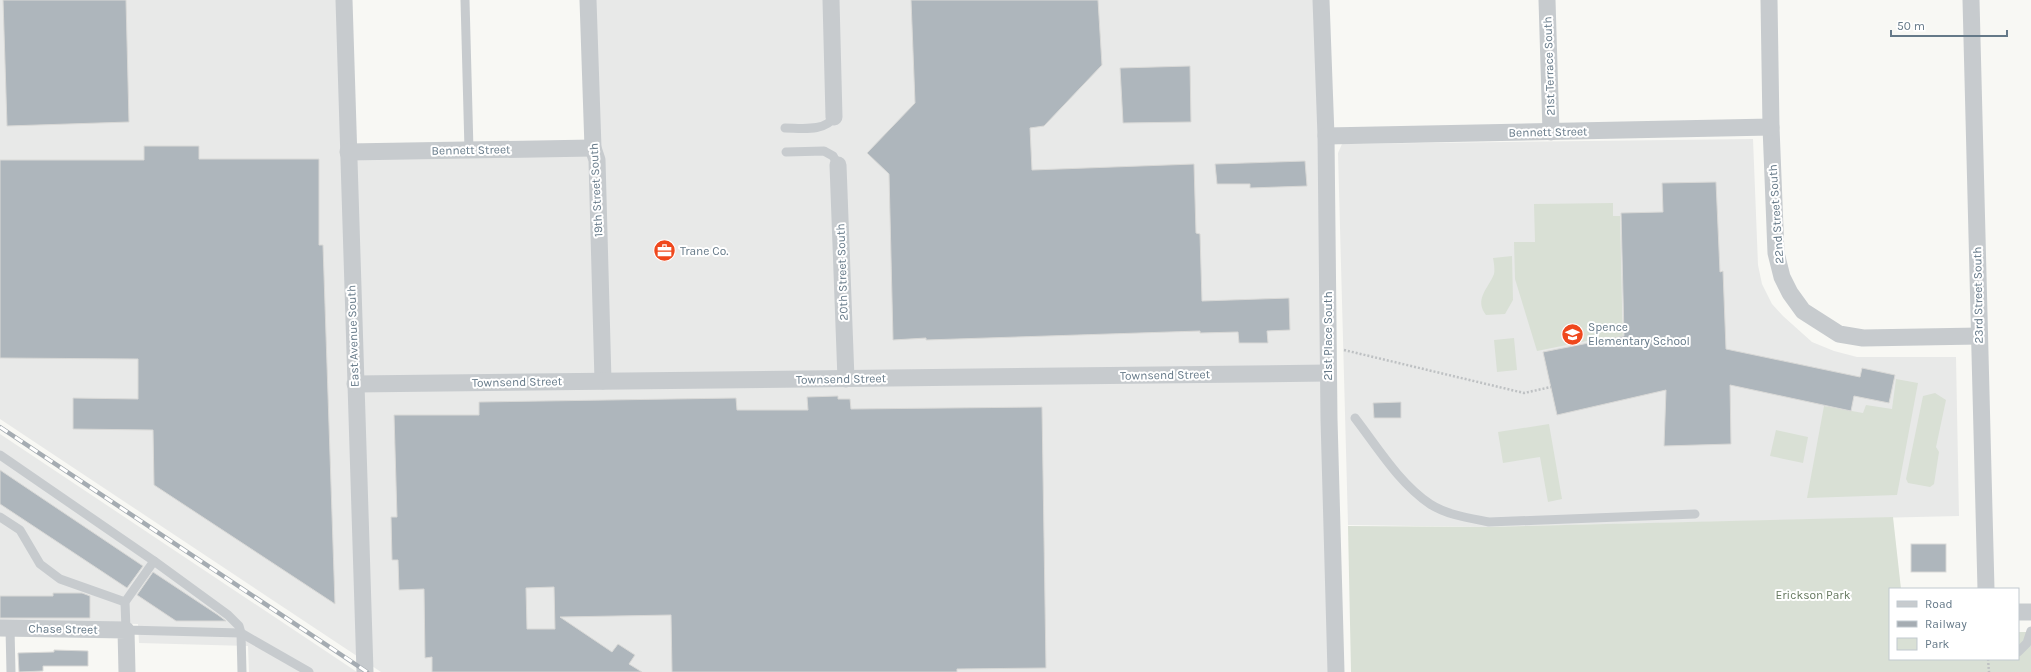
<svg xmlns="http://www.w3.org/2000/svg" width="2031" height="672" font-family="Karla,sans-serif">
  <rect width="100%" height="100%" fill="#f8f8f4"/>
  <!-- built -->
  <g fill="#e8e9e8">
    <path d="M0,0H344L348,151L593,148L588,0H1321L1333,672H381L0,419Z"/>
    <path d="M1753,139L1758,265L1762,284L1772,304L1783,316L1812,342L1834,351L1857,357H1956L1959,516L1486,527L1348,525L1338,153L1342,144Z"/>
    <path d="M0,434L357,672H249L248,646L139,643L138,624L0,621Z"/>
  </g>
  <!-- green -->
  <g fill="#d9e0d5">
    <path d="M1613,203V216H1620L1623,350L1610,351L1606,337L1537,351L1515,279L1514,242H1535L1534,204Z"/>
    <path d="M1512,256L1513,300L1505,314L1486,315C1474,299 1488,289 1494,274C1495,270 1494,263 1493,258Z"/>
    <path d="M1514,338L1517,370L1497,372L1494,340Z"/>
    <path d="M1896,379L1918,383L1897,495L1807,498L1824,406L1863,413L1866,405L1892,409Z"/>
    <path d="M1935,393L1946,400L1936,447L1939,452L1934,484L1930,487L1908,483L1906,479L1923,396Z"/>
    <path d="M1549,424L1562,499L1548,502L1540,457L1503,463L1498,432Z"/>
    <path d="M1776,430L1808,437L1803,463L1770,456Z"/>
    <path d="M1893,517L1901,589H1890V659H2018V632H2031V672H1351L1348,526L1486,527Z"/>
  </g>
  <!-- building -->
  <g fill="#aeb6bc" stroke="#d9d9d7" fill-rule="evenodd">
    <path d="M3,0H126L129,122L7,126Z"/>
    <path d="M911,0H1098L1102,65L1044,126L1030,128L1032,170L1194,164L1196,233L1200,234L1202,301L1289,298L1290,330L1267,331L1268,343H1239L1238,332L1200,333V331L926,340V338L893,340L889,174L867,153L915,103Z"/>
    <path d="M1190,66L1191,122L1123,123L1120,68Z"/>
    <path d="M144,146H199V159H319V245H323L335,604L154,485L153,430L73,429V398L138,399V359L0,358V160H144Z"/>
    <path d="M1305,161L1307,186L1250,188V184H1217L1215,164Z"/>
    <path d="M1716,182L1720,272L1723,271L1726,349L1860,377L1862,368L1895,375L1889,403L1854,396L1851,411L1730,385L1731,444L1664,446L1666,390L1557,415L1543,352L1624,336L1621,213L1663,212L1662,183Z"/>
    <path d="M838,396V399H850L851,409L1042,407L1046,668L957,669V672H672L671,615L560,617L612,652L618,644L635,655L629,664L642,672H432V657L425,658L424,589L399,590L398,560H392L391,517H397L394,415H479V402L736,398L737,410H808L807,397ZM554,587L555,629H527L526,588Z"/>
    <path d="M1401,402V418H1374L1373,403Z"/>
    <path d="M0,470L143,566L127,588L0,504Z"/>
    <rect x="1911" y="544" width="35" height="28"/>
    <path d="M153,572L218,615L226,621H176L137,595Z"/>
    <path d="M53,593H82L90,596V618H0V596H53Z"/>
    <path d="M54,650L88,651V666H43V671L19,672L18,653L54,652Z"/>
  </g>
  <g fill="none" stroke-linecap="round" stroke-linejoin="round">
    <!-- path -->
    <g stroke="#bec1c3" stroke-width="2.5" stroke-dasharray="2 2" stroke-linecap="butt">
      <path d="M1344,350L1524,393L1551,387"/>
      <path d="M1988,659L1989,672"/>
    </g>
    <!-- lane -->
    <g stroke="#c7cbce" stroke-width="9">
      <path d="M465,0L469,150"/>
      <path d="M785,128C801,128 825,132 834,117"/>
      <path d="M786,152L824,151L833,156L838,165"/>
      <path d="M1355,418C1378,448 1399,483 1430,504C1447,515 1469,518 1489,522L1695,514"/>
      <path d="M0,455L154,561L228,615L239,626L241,633L242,672"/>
      <path d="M0,517L20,530L40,564L60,579L125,602"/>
      <path d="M154,561L125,602L126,630L241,633L309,672"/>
      <path d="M10,628L11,672"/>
      <path d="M2018,652L2027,643L2031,631"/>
    </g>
    <!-- street -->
    <g stroke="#c7cbce" stroke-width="17">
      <path d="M344,0L365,672"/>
      <path d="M588,0L593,148L597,160L603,381"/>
      <path d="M831,0L834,117"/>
      <path d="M1321,0L1326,136L1329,419L1336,672"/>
      <path d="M1547,0L1551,132"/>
      <path d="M1769,0L1771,127L1776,253L1782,277L1790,293L1803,311L1839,334L1863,338L1979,336"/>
      <path d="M1971,0L1986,589"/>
      <path d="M1326,136L1771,127"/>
      <path d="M348,152L593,148"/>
      <path d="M838,165L846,379"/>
      <path d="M355,384L1328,373"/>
      <path d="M2018,612H2031"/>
      <path d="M0,628L126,630L127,672"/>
    </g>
    <defs>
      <path id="rail" d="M0,427L367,672"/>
    </defs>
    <!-- rail casing -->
    <use href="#rail" stroke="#a5acb2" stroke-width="4.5"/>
    <!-- rail -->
    <use href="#rail" stroke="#fff" stroke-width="3" stroke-dasharray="9" stroke-linecap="butt"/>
  </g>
  <!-- icons -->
  <defs>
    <symbol id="office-disc" viewBox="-11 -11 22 22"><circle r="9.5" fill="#ef481d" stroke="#fff"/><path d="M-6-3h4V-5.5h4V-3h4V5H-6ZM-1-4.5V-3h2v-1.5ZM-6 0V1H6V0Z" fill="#fff"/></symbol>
    <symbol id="school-disc" viewBox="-11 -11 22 22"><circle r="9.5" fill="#ef481d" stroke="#fff"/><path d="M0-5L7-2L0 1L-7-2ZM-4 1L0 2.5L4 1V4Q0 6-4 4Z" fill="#fff"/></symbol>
  </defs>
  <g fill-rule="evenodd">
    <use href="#office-disc" x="652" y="238" width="25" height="25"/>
    <use href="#school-disc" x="1560" y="322" width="25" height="25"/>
  </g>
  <g text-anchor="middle" stroke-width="4" stroke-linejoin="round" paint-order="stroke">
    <!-- street labels -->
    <g font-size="12" fill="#657988" stroke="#fff">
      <text transform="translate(1549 66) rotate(-92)" y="4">21st Terrace South</text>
      <text transform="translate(1548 132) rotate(-1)" y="4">Bennett Street</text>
      <text transform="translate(471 150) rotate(-1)" y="4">Bennett Street</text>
      <text transform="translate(596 190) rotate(-93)" y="4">19th Street South</text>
      <text transform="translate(1776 214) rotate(-94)" y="4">22nd Street South</text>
      <text transform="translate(842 272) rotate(-92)" y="4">20th Street South</text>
      <text transform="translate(1978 295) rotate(-91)" y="4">23rd Street South</text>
      <text transform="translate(353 336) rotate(-92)" y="4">East Avenue South</text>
      <text transform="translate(1328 336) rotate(-90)" y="4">21st Place South</text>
      <text transform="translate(1165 375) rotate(-1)" y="4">Townsend Street</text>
      <text transform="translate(841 379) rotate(-1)" y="4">Townsend Street</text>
      <text transform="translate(517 382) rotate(-1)" y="4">Townsend Street</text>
      <text transform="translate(63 629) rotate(1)" y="4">Chase Street</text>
    </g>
    <!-- poi labels -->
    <g font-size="12" fill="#657988" stroke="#fff" text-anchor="start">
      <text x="680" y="255">Trane Co.</text>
      <text x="1588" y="331">Spence<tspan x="1588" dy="14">Elementary School</tspan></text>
    </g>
    <!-- park labels -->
    <g font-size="12" fill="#667960" stroke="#fff">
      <text x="1813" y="599">Erickson Park</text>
    </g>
  </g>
  <!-- legend -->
  <rect x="1889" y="588" width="130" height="72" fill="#ffffff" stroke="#c1c9cf"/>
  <rect x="1897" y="601" width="20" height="6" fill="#c7cbce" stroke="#c1c9cf"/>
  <text x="1925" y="608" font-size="12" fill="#657988">Road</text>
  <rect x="1897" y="621" width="20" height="6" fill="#a5acb2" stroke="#c1c9cf"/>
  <text x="1925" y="628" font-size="12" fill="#657988">Railway</text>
  <rect x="1897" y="638" width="20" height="12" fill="#d9e0d5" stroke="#c1c9cf"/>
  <text x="1925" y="648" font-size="12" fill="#657988">Park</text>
  <!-- scale -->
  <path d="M1891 30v6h116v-6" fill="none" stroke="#657988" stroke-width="2"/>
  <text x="1897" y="30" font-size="12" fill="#657988" stroke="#ffffff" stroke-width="3" paint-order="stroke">50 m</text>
</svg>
